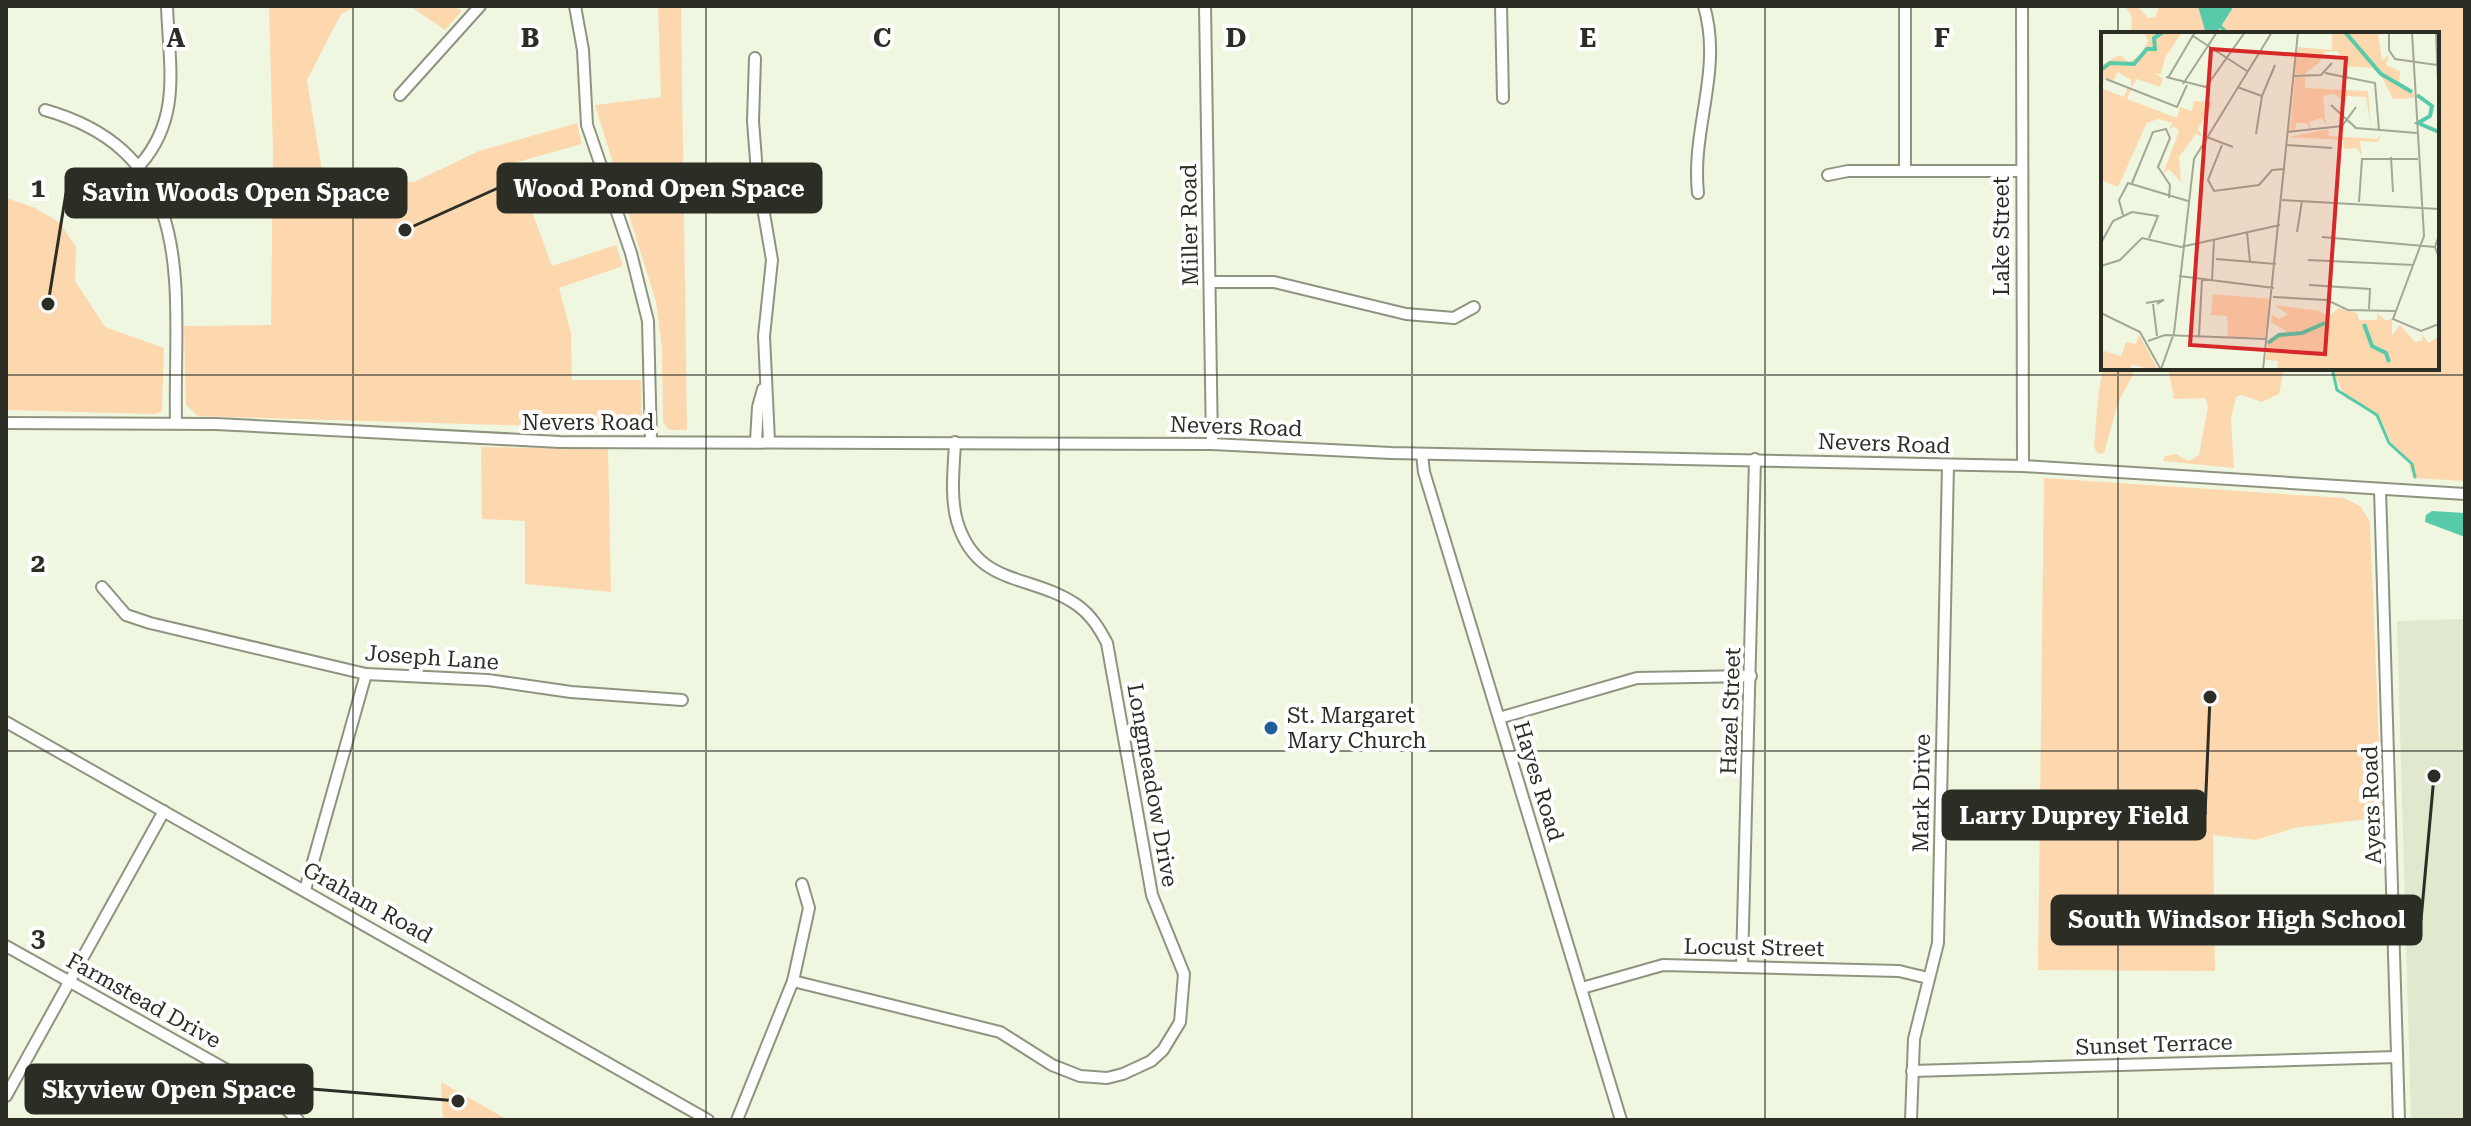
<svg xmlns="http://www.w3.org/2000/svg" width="2471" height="1126" font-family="'Roboto Serif',serif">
  <rect width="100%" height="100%" fill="#f0f7e1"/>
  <!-- built -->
  <path fill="#e0e9cd" d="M2465,619V1120H2411L2397,621Z"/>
  <!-- green -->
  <g fill="#fdd8af">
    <path d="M269,6H358L341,14L307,80L322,171L414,182L479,151L577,123L582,144L514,163L552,266L616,245L623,266L559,288L571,333L572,380H641L642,423L637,429L198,416L186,405L184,326L271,325L273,153Z"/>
    <path d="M410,6H454L462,11L445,30Z"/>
    <path d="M658,6H681L687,430H669L663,422L662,348L656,302L595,105L661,97Z"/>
    <path d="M2125,6H2137L2148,18L2155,17L2159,6H2465V481L2413,478L2408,460L2391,443L2383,424L2363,405L2346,399L2331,368H2437V34H2131L2132,17Z"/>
    <path d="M6,198L33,207L59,222L76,247L75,281L105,327L164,348L162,411L155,414L6,410Z"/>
    <path d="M2105,368H2136L2118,403L2104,453L2098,454L2094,447C2096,433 2098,375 2105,368Z"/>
    <path d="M2168,368H2284L2279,394L2262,402L2242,395L2236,397L2231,419L2234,468L2163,461L2165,456L2176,454L2188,461L2199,455L2208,406L2205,398L2174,399Z"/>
    <path d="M481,447L608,449L611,592L525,584V521L482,519Z"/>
    <path d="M2044,478L2344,498L2360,506L2370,521L2382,817L2294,828L2256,840L2213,835L2215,971L2038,970Z"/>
    <path d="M441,1082L508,1120H443Z"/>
  </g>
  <!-- water -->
  <g fill="#57caaa">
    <path d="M2198,6H2234L2216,34H2206Z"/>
    <path d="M2432,511L2465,513V537L2425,522L2426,515Z"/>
  </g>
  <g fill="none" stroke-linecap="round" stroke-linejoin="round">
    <!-- stream -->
    <g stroke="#57caaa" stroke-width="3">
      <path d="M2221,27L2229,34"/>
      <path d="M2332,368L2337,390L2377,415L2389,443L2412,464L2415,477"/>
    </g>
    <defs>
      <g id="minor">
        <path d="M575,6L583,50L587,125L631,253L648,321L651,442"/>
        <path d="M1205,6L1212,444"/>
        <path d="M1501,6L1503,98"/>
        <path d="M2022,6L2023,466"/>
        <path d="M755,58L753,121L757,173L772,260L764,336L769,441"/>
        <path d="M400,95L480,6"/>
        <path d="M45,110C203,155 173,292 176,423"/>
        <path d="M140,165C182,117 169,66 167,6"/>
        <path d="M1905,170V6"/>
        <path d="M1828,175L1848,171H2021"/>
        <path d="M1698,193C1691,128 1723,71 1704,6"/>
        <path d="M1210,282H1274L1406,314L1454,318L1474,307"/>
        <path d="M6,423L216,424L560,442L1212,444L1391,453L2023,466L2465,494"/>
        <path d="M756,441L758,407L763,389"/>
        <path d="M1422,454L1424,472L1621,1120"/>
        <path d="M2380,489L2399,1120"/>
        <path d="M102,587L126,615L150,623L366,674L488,680L571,692L682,700"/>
        <path d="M1499,718L1637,678L1751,676"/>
        <path d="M6,722L708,1120"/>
        <path d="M305,890L366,674"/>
        <path d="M6,946L270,1094L298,1120"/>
        <path d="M1742,965L1755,459"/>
        <path d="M793,981L1000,1032L1052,1065L1080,1076L1107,1078L1123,1074L1151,1061L1163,1050L1180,1022L1184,974L1152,895L1107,643C1099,628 1091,615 1077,605C1031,573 977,588 957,521C950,496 954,467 955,442"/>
        <path d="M1582,988L1663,965L1899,971L1928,978"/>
        <path d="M1912,1071L2397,1057"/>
        <path d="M6,1096L164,811"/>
        <path d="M737,1120L793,981L809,908L802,884"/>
        <path d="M1911,1120L1914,1039L1938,943L1948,465"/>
      </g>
    </defs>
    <!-- minor casing -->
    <use href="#minor" stroke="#8e9480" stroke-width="14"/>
    <!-- minor -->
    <use href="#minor" stroke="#fff" stroke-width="10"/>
  </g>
  <!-- grid -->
  <path fill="none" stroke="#2c2e26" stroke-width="2" stroke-opacity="0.55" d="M353,6V1120M706,6V1120M1059,6V1120M1412,6V1120M1765,6V1120M2118,6V34M2118,368V1120M6,375H2465M6,751H2465"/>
  <!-- markers -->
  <circle fill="#206096" stroke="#fff" stroke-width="3" cx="1271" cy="728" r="8"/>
  <g text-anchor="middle" stroke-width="8" stroke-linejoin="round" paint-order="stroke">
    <!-- street labels -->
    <g font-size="22" fill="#2c2e26" stroke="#fff">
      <text transform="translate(1189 225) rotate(-91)" y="8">Miller Road</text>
      <text transform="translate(2001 236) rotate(-90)" y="8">Lake Street</text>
      <text x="588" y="430">Nevers Road</text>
      <text transform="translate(1236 426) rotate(2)" y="8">Nevers Road</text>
      <text transform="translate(1884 443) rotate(2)" y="8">Nevers Road</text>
      <text transform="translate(432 657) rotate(4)" y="8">Joseph Lane</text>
      <text transform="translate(1730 711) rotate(-88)" y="8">Hazel Street</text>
      <text transform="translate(1539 781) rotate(73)" y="8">Hayes Road</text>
      <text transform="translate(1153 785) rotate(80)" y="8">Longmeadow Drive</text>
      <text transform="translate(1921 793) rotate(-89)" y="8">Mark Drive</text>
      <text transform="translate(2371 805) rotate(-92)" y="8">Ayers Road</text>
      <text transform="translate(368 902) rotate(29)" y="8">Graham Road</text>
      <text transform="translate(1754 947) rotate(1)" y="8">Locust Street</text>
      <text transform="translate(144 1000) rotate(29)" y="8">Farmstead Drive</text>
      <text transform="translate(2154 1044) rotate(-2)" y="8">Sunset Terrace</text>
    </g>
    <!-- poi labels -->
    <g font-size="22" fill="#2c2e26" stroke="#fff" text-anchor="start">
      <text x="1287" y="723">St. Margaret<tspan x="1287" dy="25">Mary Church</tspan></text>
    </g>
  </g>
  <!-- overview -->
  <g transform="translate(2101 32)">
    <rect width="338" height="338" fill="#f0f7e1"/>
    <path d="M43,0H81L64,26L60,42L53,41L62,46L59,55L36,47L30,55V48L17,40L12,49L4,46L0,56V33L19,23L28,30L40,23L47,9ZM231,0H277L281,28L288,23L285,33L299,39L298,55L313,60V66L292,67L280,43L271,36L243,34V26L235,19L224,20L218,31L202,43L194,42L196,15L231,18ZM194,45H204V56L267,59L270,96L265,65L246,64L240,81V67L233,62L222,64L225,94L221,86L208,90L210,98L205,91H195L194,100L189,99ZM0,56L23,65L26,57L30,58L26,67L76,86L79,75L91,79L93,69L112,70L97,97L102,105L95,102L78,125L80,150L68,137L62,142L78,99L73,94L68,98L71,91L57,87L46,91L17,155L0,148ZM227,97L228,104L276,107L281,101L277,110L259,109L261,125L256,116L243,117L242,108L188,105ZM112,262L170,267L164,305H127L126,284L110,283ZM173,273L219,279L228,285L237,276L256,281L258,288H276V281L285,289L291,286V303L299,293L314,310L322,308L320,301L328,311L338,304V338H176L177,329L165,328L167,311L185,299L170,290L171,282L178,287L187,282ZM38,302L57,338L31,333L29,338H0V318L20,324L25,310L35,312Z" fill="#fdd8af"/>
    <path fill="none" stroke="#57caaa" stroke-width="4" d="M244,0L280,42L311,60M0,38L9,31L33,32L46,17H54L53,6L62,0M316,63L331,74L329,84L317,91L338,100M263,292L271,314L285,321L288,330M167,311L178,303L201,301L224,291"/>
    <path fill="none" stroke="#a2a796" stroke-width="2" d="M288,0V18L294,27L336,33M311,0L323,204L292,287L320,299L338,292M335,0L337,52M92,4L146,39M224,41L274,51L278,98M193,44L220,43L231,31M65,45L105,55L144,0M67,46L94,0M5,47L76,75L86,53M82,52L116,0M136,55L161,64M230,73L255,96L316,101M186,100L241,94L255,75M155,102L161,64L174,33M103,104L132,115M121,113L107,148L113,159L158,153L171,138L184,137M186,113L231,116M290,125L292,160M31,151L52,100L65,97L69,106L57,135L69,153L68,166M181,168L338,177M258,170L261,127H317M22,183L18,168L27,151L87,169M146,200L149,230M196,200L201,169M338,203L334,215L338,226M221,205L334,215M0,211L12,189L31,180L57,184L48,206M115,227L175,232M207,228L313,233M0,234L19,228L41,206L80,215L179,193M78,244L173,256M111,249L113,208M208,253L269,257L268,277M172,265L226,268L247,278L294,279M45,271L63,268L56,272M52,272L56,304M0,281L39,300L60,338M98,304L101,247M47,309L64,303L166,307M60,337L73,301L93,127L171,0M162,338L197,0"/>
    <path fill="#d62828" fill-opacity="0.15" stroke="#d62828" stroke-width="4" d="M110,17L245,26L224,322L89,313Z"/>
    <rect width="338" height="338" fill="none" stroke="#2c2e26" stroke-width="4"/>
  </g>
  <g font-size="26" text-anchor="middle" font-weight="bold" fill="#2c2e26" stroke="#fff" stroke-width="8" stroke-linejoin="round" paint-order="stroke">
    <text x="176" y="47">A</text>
    <text x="530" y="47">B</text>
    <text x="882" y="47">C</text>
    <text x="1236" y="47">D</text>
    <text x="1588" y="47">E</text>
    <text x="1942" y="47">F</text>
    <text x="38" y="197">1</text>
    <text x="38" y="572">2</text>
    <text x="38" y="947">3</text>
  </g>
  <!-- callouts -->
  <path fill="none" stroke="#2c2e26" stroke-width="3" d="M405 230L498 188M48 304L66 193M2210 697L2205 815M2434 776L2421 920M458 1101L312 1089"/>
  <g fill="#2c2e26" stroke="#fff" stroke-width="3">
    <circle cx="405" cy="230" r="8"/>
    <circle cx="48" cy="304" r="8"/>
    <circle cx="2210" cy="697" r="8"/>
    <circle cx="2434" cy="776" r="8"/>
    <circle cx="458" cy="1101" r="8"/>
  </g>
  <g fill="#2c2e26" stroke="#2c2e26" stroke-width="3">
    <rect x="498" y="164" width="323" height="48" rx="8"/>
    <rect x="66" y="169" width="340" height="48" rx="8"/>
    <rect x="1943" y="791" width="262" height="48" rx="8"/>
    <rect x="2052" y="896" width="369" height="48" rx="8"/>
    <rect x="26" y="1065" width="286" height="48" rx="8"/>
  </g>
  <g font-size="24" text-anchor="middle" font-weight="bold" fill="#fff">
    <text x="659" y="197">Wood Pond Open Space</text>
    <text x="236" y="201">Savin Woods Open Space</text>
    <text x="2074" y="824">Larry Duprey Field</text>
    <text x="2237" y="928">South Windsor High School</text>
    <text x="169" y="1098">Skyview Open Space</text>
  </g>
  <!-- border -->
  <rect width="2471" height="1126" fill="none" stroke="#2c2e26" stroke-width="16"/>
</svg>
